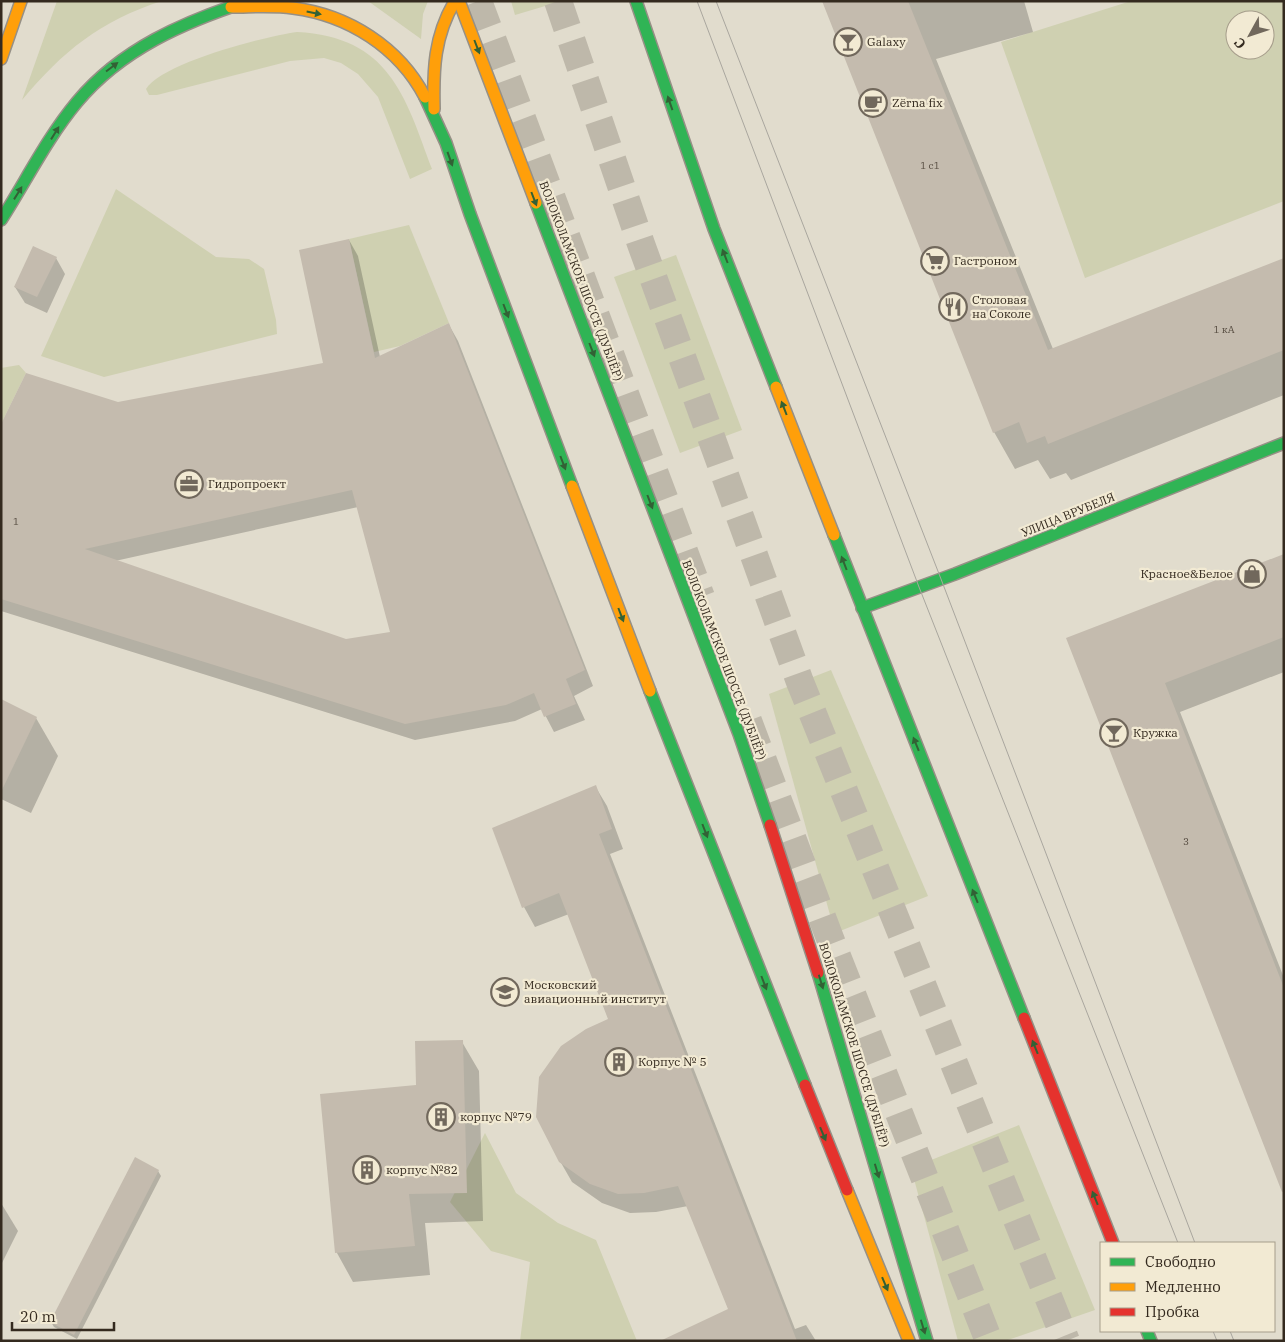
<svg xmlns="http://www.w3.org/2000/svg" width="1285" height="1342" font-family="'IBM Plex Serif',serif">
  <rect width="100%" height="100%" fill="#e1dccd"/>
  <!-- green -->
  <g fill="#cfd0b1" fill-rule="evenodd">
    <path d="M57,1H162C100,21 63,51 22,100Z"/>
    <path d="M368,1H428L423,14L421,39Z"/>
    <path d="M511,1H562L515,15Z"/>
    <path d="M1131,1H1284V201L1085,278L1001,42ZM1235,20H1265V50H1235Z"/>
    <path d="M297,32C389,37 405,95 432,169L410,179L378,97L358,74L341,63L324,58L290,61L157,95H149L146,89C162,63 266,36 297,32Z"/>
    <path d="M116,189L216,257L249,259L264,269L276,320L277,334L104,377L41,356Z"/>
    <path d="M409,225L449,323L400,346L374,352L349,239Z"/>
    <path d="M676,255L742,430L680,453L614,277Z"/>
    <path d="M19,365L26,373L1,424V368Z"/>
    <path d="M831,670L928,896L835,933L769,694Z"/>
    <path d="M1019,1125L1095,1310L1005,1341H958L911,1168Z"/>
    <path d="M485,1133L516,1193L558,1223L596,1240L637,1341H520L530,1262L491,1251L450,1202Z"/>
  </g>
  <!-- shadow -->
  <g fill="#0003" fill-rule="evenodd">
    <path d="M823,1H1024L1033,32L936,59L1053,349L1284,259V395L1071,480L1066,473L1050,479L1038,460L1015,469L994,432Z"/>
    <path d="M349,240L358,256L380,357L449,325L458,341L593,686L574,696L585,720L554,732L542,709L515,721L415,740L1,611V426L325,364ZM358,507L391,633L346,640L115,561Z"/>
    <path d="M56,258L65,274L47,313L25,303L15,287Z"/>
    <path d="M1284,555V672L1180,712L1284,978V1185L1068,639Z"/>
    <path d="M1,701L36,718L58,756L31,813L1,799Z"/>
    <path d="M595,786L607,806L623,849L610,854L795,1329L806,1325L816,1341H697L729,1310L688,1206L656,1212L630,1213L602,1203L572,1182L560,1161L609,1020L569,914L535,927L524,907Z"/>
    <path d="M462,1042L479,1071L483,1221L425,1223L430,1275L353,1282L337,1253L321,1095L417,1086Z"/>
    <path d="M158,1171L161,1176L77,1339L54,1327L51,1322Z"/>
    <path d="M1,1203L18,1231L1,1265Z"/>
  </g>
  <!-- building -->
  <g fill="#c4bbae" fill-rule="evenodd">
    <path d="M822,1H908L1048,350L1284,258V350L1048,444L1045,436L1027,443L1019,422L993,433Z"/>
    <path d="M349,239L375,358L449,323L585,670L566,679L576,704L544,717L534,693L506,705L405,724L1,599V424L26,373L118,402L323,363L299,250ZM352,490L390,632L346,639L85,549Z"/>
    <path d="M33,246L57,257L37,297L14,287Z"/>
    <path d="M1284,554V637L1165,683L1284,988V1191L1282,1192L1066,638Z"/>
    <path d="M1,699L37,717L1,792Z"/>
    <path d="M596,785L612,829L599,834L797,1341H660L728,1309L678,1186L644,1193L618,1194L590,1184L559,1162L536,1117L539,1077L561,1046L586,1029L608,1019L559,893L522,908L492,828Z"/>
    <path d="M463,1040L467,1193L409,1194L415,1246L335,1253L320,1094L416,1085L415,1041Z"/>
    <path d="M135,1157L159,1170L74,1335L50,1322Z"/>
  </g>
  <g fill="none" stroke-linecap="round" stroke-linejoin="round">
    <!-- primary-tunnel -->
    <g stroke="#beb8aa" stroke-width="28" stroke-dasharray="28 14" stroke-linecap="butt">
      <path d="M478,1L701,597"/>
      <path d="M558,1L641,244L800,682L1066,1341"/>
      <path d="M748,721L831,941L989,1341"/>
    </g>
    <defs>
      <g id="fast">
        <path d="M636,1L714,229L776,387"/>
        <path d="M425,97L446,143L470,214L572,486"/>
        <path d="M536,203L739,734L770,825"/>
        <path d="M1,220C26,181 47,138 77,102C121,49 184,22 248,1"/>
        <path d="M834,535L1024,1018"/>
        <path d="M862,608L955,574L1284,443"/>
        <path d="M650,691L805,1085"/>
        <path d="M818,973L927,1341"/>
        <path d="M1147,1331L1151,1341"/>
      </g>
      <g id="slow">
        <path d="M459,1L536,203"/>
        <path d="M231,7C251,7 272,5 293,8C348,15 399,47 425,97"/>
        <path d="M1,59L21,1"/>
        <path d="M434,109C433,70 434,36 455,1"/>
        <path d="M776,387L834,535"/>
        <path d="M572,486L650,691"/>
        <path d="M847,1190L909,1341"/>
      </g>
      <g id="jam">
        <path d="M770,825L818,973"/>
        <path d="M1024,1018L1113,1243"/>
        <path d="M805,1085L847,1190"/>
      </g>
    </defs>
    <!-- fast casing -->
    <use href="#fast" stroke="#969086" stroke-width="14"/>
    <!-- slow casing -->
    <use href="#slow" stroke="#969086" stroke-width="14"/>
    <!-- jam casing -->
    <use href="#jam" stroke="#969086" stroke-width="14"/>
    <!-- fast -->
    <use href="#fast" stroke="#30b455" stroke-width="11"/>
    <!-- slow -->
    <use href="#slow" stroke="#ff9f0a" stroke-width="11"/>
    <!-- jam -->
    <use href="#jam" stroke="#e5322d" stroke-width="11"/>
    <!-- tram -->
    <g stroke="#a9a69e" stroke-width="1">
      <path d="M697,1L919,587L1178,1243"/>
      <path d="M716,1L941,579L1195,1243"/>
      <path d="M1213,1331L1217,1341"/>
      <path d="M1230,1331L1234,1341"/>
    </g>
  </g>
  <!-- one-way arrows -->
  <defs><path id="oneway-solid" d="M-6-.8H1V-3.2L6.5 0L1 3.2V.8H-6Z" transform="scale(1.25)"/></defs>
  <g fill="#326135">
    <use href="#oneway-solid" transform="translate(314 13) rotate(11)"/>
    <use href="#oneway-solid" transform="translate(477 47) rotate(69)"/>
    <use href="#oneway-solid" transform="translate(112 67) rotate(-37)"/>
    <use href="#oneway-solid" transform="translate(670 103) rotate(-109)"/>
    <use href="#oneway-solid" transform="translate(55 133) rotate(-58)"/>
    <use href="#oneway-solid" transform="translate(450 159) rotate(70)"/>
    <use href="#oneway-solid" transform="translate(18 193) rotate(-58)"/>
    <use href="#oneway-solid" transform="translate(534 199) rotate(69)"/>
    <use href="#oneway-solid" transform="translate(725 256) rotate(-111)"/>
    <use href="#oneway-solid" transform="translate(506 311) rotate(69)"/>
    <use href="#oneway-solid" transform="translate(592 350) rotate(69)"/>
    <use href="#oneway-solid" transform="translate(784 408) rotate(-111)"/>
    <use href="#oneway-solid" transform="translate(563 463) rotate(69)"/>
    <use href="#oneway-solid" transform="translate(650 502) rotate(69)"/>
    <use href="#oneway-solid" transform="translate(844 563) rotate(-111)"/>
    <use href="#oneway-solid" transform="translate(621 615) rotate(69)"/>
    <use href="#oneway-solid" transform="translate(916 744) rotate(-112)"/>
    <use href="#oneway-solid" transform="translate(705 831) rotate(69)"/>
    <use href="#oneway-solid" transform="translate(975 896) rotate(-112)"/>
    <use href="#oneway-solid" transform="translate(821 982) rotate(73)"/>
    <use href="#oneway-solid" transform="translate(764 983) rotate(69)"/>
    <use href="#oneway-solid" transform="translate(1035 1047) rotate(-112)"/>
    <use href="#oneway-solid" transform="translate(823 1134) rotate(67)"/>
    <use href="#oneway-solid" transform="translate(877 1171) rotate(73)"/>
    <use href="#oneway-solid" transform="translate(1095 1198) rotate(-112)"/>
    <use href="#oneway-solid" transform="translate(885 1284) rotate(67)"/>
    <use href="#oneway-solid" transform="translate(923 1327) rotate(73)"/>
  </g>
  <!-- icons -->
  <defs>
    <symbol id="bar-ring" viewBox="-11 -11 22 22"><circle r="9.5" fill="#f2ead3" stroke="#71685c" stroke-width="1.5"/><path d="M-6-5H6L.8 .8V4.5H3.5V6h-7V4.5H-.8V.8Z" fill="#71685c"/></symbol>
    <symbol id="cafe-ring" viewBox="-11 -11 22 22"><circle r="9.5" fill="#f2ead3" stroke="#71685c" stroke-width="1.5"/><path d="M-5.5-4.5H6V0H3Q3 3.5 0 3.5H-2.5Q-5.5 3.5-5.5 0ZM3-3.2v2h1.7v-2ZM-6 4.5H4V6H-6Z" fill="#71685c"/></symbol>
    <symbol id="supermarket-ring" viewBox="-11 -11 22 22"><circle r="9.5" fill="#f2ead3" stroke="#71685c" stroke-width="1.5"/><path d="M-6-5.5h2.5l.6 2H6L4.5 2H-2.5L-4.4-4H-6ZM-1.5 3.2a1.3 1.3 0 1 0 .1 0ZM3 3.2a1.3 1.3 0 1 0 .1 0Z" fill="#71685c"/></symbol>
    <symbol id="restaurant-ring" viewBox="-11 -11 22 22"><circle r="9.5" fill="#f2ead3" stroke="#71685c" stroke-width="1.5"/><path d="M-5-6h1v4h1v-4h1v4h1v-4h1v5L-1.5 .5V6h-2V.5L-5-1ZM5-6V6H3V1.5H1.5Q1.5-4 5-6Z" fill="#71685c"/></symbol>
    <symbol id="office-ring" viewBox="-11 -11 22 22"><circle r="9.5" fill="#f2ead3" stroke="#71685c" stroke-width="1.5"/><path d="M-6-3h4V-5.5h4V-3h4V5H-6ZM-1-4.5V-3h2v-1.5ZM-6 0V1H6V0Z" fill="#71685c"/></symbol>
    <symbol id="shop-ring" viewBox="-11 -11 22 22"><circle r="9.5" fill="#f2ead3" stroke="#71685c" stroke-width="1.5"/><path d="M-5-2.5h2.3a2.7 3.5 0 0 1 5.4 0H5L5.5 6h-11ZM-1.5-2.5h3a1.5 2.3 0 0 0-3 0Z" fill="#71685c"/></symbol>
    <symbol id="university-ring" viewBox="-11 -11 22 22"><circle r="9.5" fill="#f2ead3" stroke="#71685c" stroke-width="1.5"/><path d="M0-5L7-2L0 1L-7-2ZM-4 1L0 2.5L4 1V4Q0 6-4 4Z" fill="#71685c"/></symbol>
    <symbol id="building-ring" viewBox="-11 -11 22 22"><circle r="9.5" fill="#f2ead3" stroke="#71685c" stroke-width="1.5"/><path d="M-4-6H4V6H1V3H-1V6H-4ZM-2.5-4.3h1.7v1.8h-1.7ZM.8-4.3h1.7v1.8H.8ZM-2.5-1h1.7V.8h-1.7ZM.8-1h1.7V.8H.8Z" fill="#71685c"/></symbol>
  </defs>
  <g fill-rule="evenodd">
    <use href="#bar-ring" x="832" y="26" width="32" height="32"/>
    <use href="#cafe-ring" x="857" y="87" width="32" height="32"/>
    <use href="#supermarket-ring" x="919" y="245" width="32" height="32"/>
    <use href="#restaurant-ring" x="937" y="291" width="32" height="32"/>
    <use href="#office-ring" x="173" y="468" width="32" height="32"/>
    <use href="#shop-ring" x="1236" y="558" width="32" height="32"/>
    <use href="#bar-ring" x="1098" y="717" width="32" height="32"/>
    <use href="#university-ring" x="489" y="976" width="32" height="32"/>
    <use href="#building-ring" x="603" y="1046" width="32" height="32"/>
    <use href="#building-ring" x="425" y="1101" width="32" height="32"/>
    <use href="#building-ring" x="351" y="1154" width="32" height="32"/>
  </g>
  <g text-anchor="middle" stroke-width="4.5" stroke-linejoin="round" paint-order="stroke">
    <!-- number labels -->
    <g font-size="10" fill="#584e43">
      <text x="930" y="169">1 с1</text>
      <text x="1224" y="333">1 кА</text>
      <text x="16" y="525">1</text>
      <text x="1186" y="845">3</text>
    </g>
    <!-- poi labels -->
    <g font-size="12" fill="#342a1f" stroke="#f2ead3" text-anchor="start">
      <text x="867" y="46">Galaxy</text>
      <text x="892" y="107">Zёrna fix</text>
      <text x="954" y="265">Гастроном</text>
      <text x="972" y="304">Столовая<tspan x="972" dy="14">на Соколе</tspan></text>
      <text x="208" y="488">Гидропроект</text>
      <text x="1233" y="578" text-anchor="end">Красное&amp;Белое</text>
      <text x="1133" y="737">Кружка</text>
      <text x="524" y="989">Московский<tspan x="524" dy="14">авиационный институт</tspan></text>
      <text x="638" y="1066">Корпус № 5</text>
      <text x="460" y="1121">корпус №79</text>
      <text x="386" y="1174">корпус №82</text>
    </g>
    <!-- street labels -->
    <g font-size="12" fill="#342a1f" stroke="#f2ead3">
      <text transform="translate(581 281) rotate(69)" y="4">ВОЛОКОЛАМСКОЕ ШОССЕ (ДУБЛЁР)</text>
      <text transform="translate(1068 515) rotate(-22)" y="4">УЛИЦА ВРУБЕЛЯ</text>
      <text transform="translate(724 660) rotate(69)" y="4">ВОЛОКОЛАМСКОЕ ШОССЕ (ДУБЛЁР)</text>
      <text transform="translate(854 1045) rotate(73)" y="4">ВОЛОКОЛАМСКОЕ ШОССЕ (ДУБЛЁР)</text>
    </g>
  </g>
  <!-- border -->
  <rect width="1285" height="1342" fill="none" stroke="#342a1f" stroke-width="5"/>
  <!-- legend -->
  <rect x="1100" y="1242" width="175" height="90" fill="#f2ead3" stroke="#a69d8b"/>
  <rect x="1110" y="1258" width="25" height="8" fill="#30b455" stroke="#a69d8b"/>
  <text x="1145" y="1267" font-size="15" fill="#342a1f">Свободно</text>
  <rect x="1110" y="1283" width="25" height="8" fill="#ff9f0a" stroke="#a69d8b"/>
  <text x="1145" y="1292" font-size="15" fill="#342a1f">Медленно</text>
  <rect x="1110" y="1308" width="25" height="8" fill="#e5322d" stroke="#a69d8b"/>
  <text x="1145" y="1317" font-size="15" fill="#342a1f">Пробка</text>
  <!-- north arrow -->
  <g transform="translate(1250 35) rotate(230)"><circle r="24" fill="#f2ead3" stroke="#a69d8b"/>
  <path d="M0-4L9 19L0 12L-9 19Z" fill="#71685c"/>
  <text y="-8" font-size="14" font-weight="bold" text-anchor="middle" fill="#342a1f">С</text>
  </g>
  <!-- scale -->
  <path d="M12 1322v8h102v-8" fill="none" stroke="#342a1f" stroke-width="2.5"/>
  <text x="20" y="1322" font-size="15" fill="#342a1f" stroke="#f2ead3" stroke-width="4" paint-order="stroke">20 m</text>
</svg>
